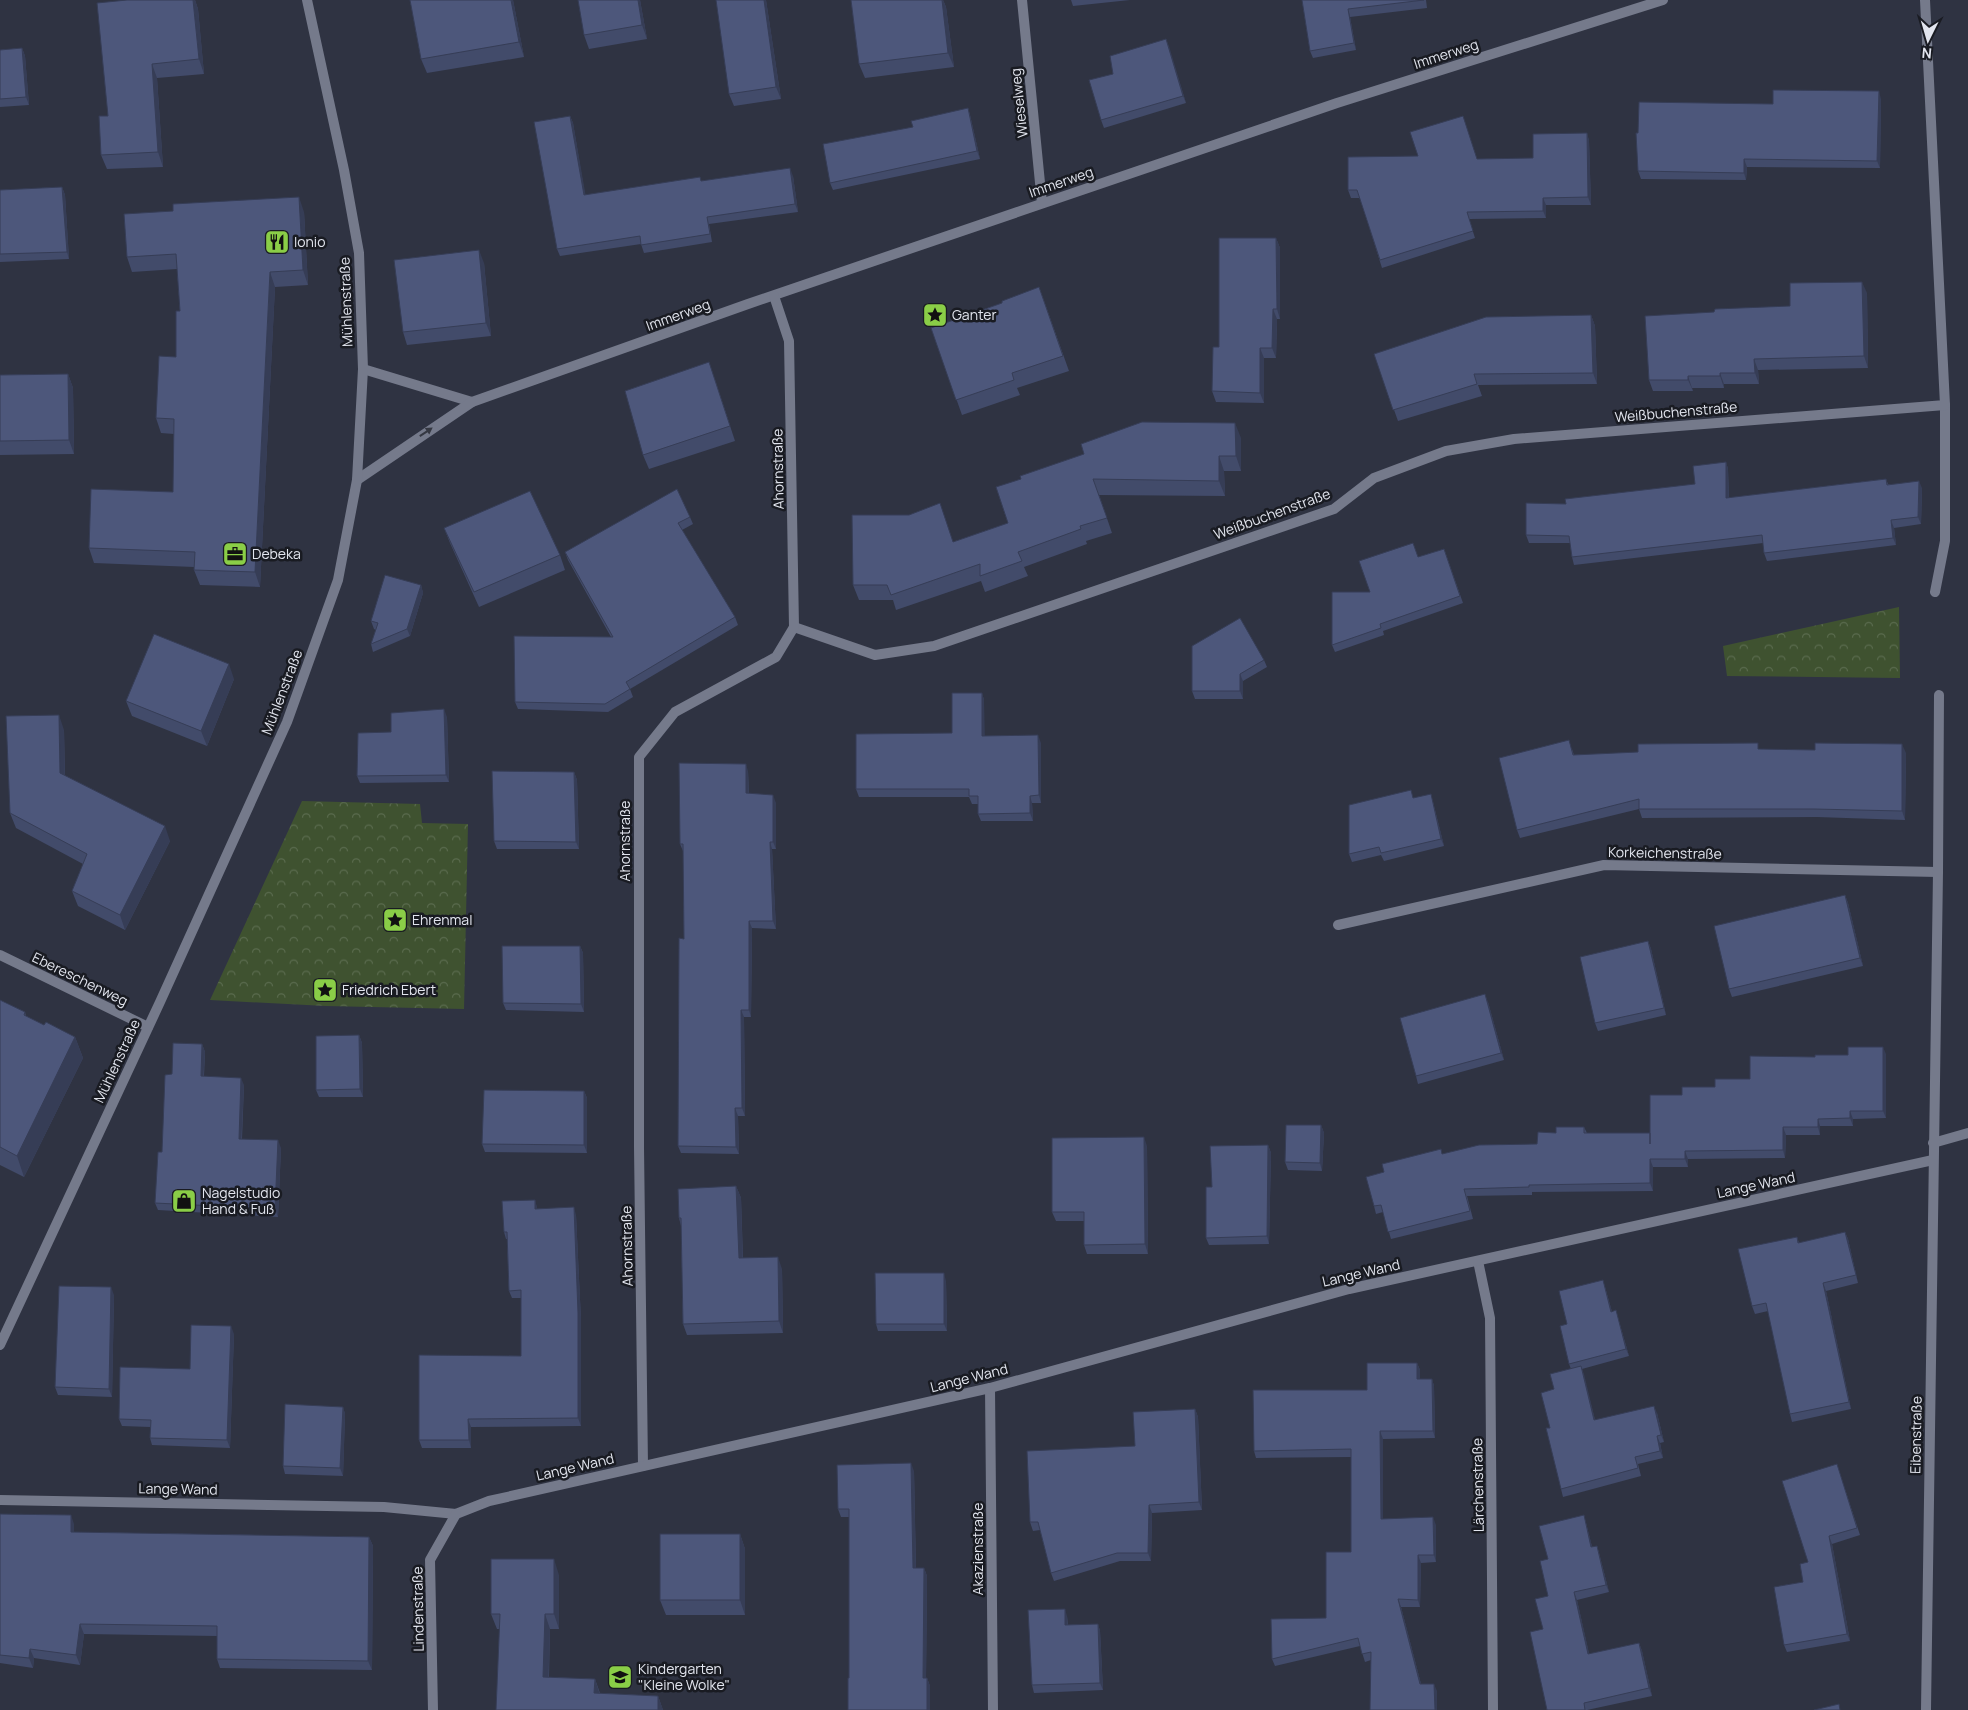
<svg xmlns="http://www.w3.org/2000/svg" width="1968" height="1710" font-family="Manrope,sans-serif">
  <defs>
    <pattern id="park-crowns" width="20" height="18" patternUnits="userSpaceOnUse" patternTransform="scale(1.25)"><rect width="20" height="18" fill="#3f5230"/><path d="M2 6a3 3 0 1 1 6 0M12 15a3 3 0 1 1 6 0" fill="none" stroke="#5a6b4e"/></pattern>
  </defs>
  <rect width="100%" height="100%" fill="#2f3342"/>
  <!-- park -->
  <g fill="url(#park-crowns)">
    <path d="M1899,607L1900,678L1727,676L1723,646Z"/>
    <path d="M302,801L420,804L422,823L468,824L464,1009L326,1006L210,1000Z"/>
  </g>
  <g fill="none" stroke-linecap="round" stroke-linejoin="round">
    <!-- minor -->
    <g stroke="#757a8b" stroke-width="10">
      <path d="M1022,0L1042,203"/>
      <path d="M363,369L472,402"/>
      <path d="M357,480L472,402L748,304L1337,103L1663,0"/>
      <path d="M1935,592L1945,541V405"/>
      <path d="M794,627L875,655L934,646L1334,509L1374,478L1446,451L1514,439L1945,405L1925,0"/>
      <path d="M1338,925L1604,865L1938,872"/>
      <path d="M0,955L148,1027"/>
      <path d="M1933,1143L1968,1133"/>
      <path d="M1478,1261L1490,1318L1493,1710"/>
      <path d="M990,1388L993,1710"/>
      <path d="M643,1466L639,1147V757L675,712L776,657L794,627L789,341L774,296"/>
      <path d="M0,1500L384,1507L456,1514L489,1501L990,1388L1349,1289L1933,1160"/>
      <path d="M433,1710L430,1560L456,1514"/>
      <path d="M1926,1710L1938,872L1939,695"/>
    </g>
    <!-- tertiary -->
    <path stroke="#757a8b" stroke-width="10" d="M0,1345L160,1002L287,722L338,580L357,480L363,369L359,253L344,170L307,0"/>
  </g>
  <!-- wall -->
  <g fill="#424b6a">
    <path d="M127,0H195L198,9L204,74L157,78L163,167L107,169L101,155Z"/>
    <path d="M410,0H513L524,57L427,73L421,59Z"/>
    <path d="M640,0L647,39L589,49L584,35Z"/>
    <path d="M766,0L781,99L734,106L729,94Z"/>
    <path d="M851,0H943L946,7L954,67L865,78L859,64Z"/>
    <path d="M1071,0H1130L1073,6Z"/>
    <path d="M1302,0H1426L1427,8L1350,17L1356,50L1313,58L1310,51Z"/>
    <path d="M1166,39L1186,103L1104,128L1101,120L1113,74Z"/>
    <path d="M22,48L25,56L29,105L0,107V50Z"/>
    <path d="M1881,99L1880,168L1747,167L1746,180L1641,179L1638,171V133L1773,104Z"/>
    <path d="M968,108L970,115L980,159L833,190L830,183L913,127Z"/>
    <path d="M570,116L573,123L585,195L701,181L793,176L798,212L709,224L712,242L644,253L641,244L560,256L557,249Z"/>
    <path d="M1587,133L1589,141L1591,205H1546V218L1469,219L1475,238L1382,268L1360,198H1351L1348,190L1478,159L1533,158Z"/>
    <path d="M62,187L65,195L69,259L0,262V190Z"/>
    <path d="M304,212L308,285L275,287L260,587L200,585L194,570V567L94,563L89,548L173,492L174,434L161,433L156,418L176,357L180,311L177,269L132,272L127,257Z"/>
    <path d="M1276,238L1280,248V319H1277L1276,358H1264V403L1216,402L1212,391L1219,347Z"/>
    <path d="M484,263L491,336L407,345L403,332Z"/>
    <path d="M1039,287L1069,371L1017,388L1020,395L962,415L931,328L1002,303Z"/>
    <path d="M1867,293L1868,368L1758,370L1759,384H1724V388H1692L1693,391H1653L1649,380L1714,312L1790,306Z"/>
    <path d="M1591,315L1595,326L1597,384L1478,385L1482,396L1398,421L1374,354Z"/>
    <path d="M68,374L73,388L74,454L0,455V375Z"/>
    <path d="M714,377L735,441L649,469L643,455Z"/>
    <path d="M1241,438V471H1224L1225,496L1099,495L1112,533L1086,541L1087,544L1024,567L1028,576L985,592L981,581L896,610L893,600H859L853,585L945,518L953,542L1008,523L996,487Z"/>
    <path d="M1726,462L1728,469L1729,498L1886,479L1888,484L1922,488L1921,524L1894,528L1896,545L1767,561L1764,553L1763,543L1574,565L1572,557L1570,543H1529L1526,535L1566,504L1695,484Z"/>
    <path d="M690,517L693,524L682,530L735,617L738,625L630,689L633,697L608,712L518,709L515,702L611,637L568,560L565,552Z"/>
    <path d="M444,528L560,555L565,570L479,607L450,543Z"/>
    <path d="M1444,549L1463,603L1383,631L1384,635L1335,652L1332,645L1370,592L1418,557Z"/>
    <path d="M421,585L423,593L410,636L373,652L371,644L376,630L374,629L371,621Z"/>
    <path d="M1264,660L1267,667L1243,681V699H1195L1192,691Z"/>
    <path d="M234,679L207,746L132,716L126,701Z"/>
    <path d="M982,693L984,700V736L1041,743V803H1032L1033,821H981L978,814V804H972L969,797H859L856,789L952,733Z"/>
    <path d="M447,717L449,782L360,783L357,776Z"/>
    <path d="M64,730L65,776L170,841L125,930L78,906L72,891L83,864L16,828L10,813Z"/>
    <path d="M1572,749L1574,755L1760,749L1906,753L1905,820L1817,817L1642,818L1639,809L1520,838L1517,830Z"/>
    <path d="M748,771L749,793L776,803V849H772L776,929L752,928L751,1017H744L745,1116H738L739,1154L681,1153L678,1146L684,939L683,851L680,844Z"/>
    <path d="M574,772L577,780L579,849H497L494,841Z"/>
    <path d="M1414,798L1433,802L1444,846L1384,861L1381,855L1352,862L1349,854Z"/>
    <path d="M1845,895L1848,903L1863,966L1732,997L1729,989Z"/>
    <path d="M1648,941L1651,949L1666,1015L1598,1031L1595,1023Z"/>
    <path d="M580,946L583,953L584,1012L506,1010L503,1003Z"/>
    <path d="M0,1000L25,1012L26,1016L44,1025L75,1037L83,1058L24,1177L0,1165Z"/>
    <path d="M1488,1002L1504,1060L1418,1084L1416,1076Z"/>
    <path d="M359,1035L362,1043L363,1097H319L316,1090Z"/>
    <path d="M202,1044L205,1052L204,1076L244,1085L242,1139L281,1148L278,1217L158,1210L155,1203L172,1074Z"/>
    <path d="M1886,1054V1118L1853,1119V1126H1820V1135H1786L1785,1158L1688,1159V1167H1653V1191L1532,1192V1195L1467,1196L1473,1219L1391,1239L1383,1212L1376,1214L1374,1206L1442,1154L1537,1144L1556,1133L1584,1127L1587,1133H1650L1682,1095L1715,1087L1750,1079L1815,1057Z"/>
    <path d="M584,1091L587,1098V1153L485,1152L482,1144Z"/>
    <path d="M1321,1125L1324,1133L1322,1171L1288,1170L1285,1162Z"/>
    <path d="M1268,1145L1271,1153L1269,1244L1209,1245L1206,1238Z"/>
    <path d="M1147,1146L1148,1254H1087L1084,1245V1221H1056L1052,1212Z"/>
    <path d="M736,1186L741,1198L743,1258L782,1269L783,1333L687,1335L683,1324L681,1226L679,1218Z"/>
    <path d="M535,1200L537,1209L576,1215L581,1320V1426L471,1427V1448H422L419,1440L521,1356V1298H512L509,1291L507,1239H506L504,1232Z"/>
    <path d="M1845,1232L1848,1239L1858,1283L1826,1291L1851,1409L1792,1422L1790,1414L1768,1311L1755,1314L1752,1306L1797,1237L1799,1243Z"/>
    <path d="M946,1281L947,1331H878L876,1324Z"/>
    <path d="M1605,1287L1612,1312L1618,1318L1629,1356L1582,1369L1595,1420L1657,1413L1664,1442L1660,1443L1663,1458L1638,1464L1641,1476L1563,1497L1561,1489L1550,1428L1554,1389L1571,1369L1569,1364L1567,1324Z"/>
    <path d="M114,1295L112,1397L58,1395L55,1387Z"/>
    <path d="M234,1334L230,1448L152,1445L150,1438V1427L122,1426L119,1419L190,1369Z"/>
    <path d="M1417,1363L1420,1370V1379H1432L1434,1386L1435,1438L1383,1439V1519L1436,1525V1562L1421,1563L1420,1607H1401L1421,1684L1437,1691V1710H1370L1371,1660L1365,1662L1360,1646L1275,1666L1272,1659L1326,1618L1351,1552V1457L1256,1458L1254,1451Z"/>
    <path d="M343,1407L345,1414L343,1476L285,1474L283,1466Z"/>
    <path d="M1195,1409L1198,1417L1202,1510L1152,1513L1151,1561H1120L1054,1581L1051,1573L1040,1530L1033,1531L1030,1522L1135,1446Z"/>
    <path d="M914,1471L916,1568H924L927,1576L926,1678H927L930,1686L849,1678V1517H841L838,1509Z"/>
    <path d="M1839,1471L1860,1535L1832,1544L1850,1641L1787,1652L1784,1645L1803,1582L1808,1562Z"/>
    <path d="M0,1514L74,1524V1532L369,1537L373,1546L372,1670L220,1668L217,1659V1636L84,1634L80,1665L34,1658L33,1668L0,1663Z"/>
    <path d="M1586,1523L1592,1547L1597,1546L1599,1553L1609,1592L1577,1600L1589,1654L1639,1643L1642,1651L1652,1696L1587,1710H1547L1543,1629L1548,1596V1559Z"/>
    <path d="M740,1534L745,1549V1615H666L660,1600Z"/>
    <path d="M559,1575V1629H550L549,1677L595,1679L600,1693L658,1696L663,1710H496L500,1629H497L491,1614Z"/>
    <path d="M1067,1616L1068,1625L1098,1624L1100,1631L1103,1690L1034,1693L1032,1685Z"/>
  </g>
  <!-- shaded-wall -->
  <g fill="#363d56">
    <path d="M193,0H195L198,9L204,74L199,59Z"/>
    <path d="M511,0H513L524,57L519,42Z"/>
    <path d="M638,0H640L647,39L642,25Z"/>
    <path d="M764,0H766L781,99L776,87Z"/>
    <path d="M939,0H943L946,7L954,67L948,53Z"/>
    <path d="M1348,9L1350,17L1356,50L1354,43Z"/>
    <path d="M1166,39L1169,46L1186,103L1183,96Z"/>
    <path d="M22,48L25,56L29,105L26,97Z"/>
    <path d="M152,64L157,78L163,167L158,152Z"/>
    <path d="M1879,91L1881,99L1880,168L1877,161Z"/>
    <path d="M968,108L970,115L980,159L977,151Z"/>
    <path d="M570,116L573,123L587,203L584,195Z"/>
    <path d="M1587,133L1589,141L1591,205L1588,197Z"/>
    <path d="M1744,159L1747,167L1746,180L1744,173Z"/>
    <path d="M790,168L793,176L798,212L795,204Z"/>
    <path d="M62,187L65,195L69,259L67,252Z"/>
    <path d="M299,197L304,212L308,285L303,270Z"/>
    <path d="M1543,198L1546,205V218L1543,211Z"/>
    <path d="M1276,238L1280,248V319L1277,309Z"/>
    <path d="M479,250L484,263L491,336L486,323Z"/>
    <path d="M270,272L275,287L260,587L255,572Z"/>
    <path d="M1862,282L1867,293L1868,368L1864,356Z"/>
    <path d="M1273,309L1277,319L1276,358L1272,348Z"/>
    <path d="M1591,315L1595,326L1597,384L1593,373Z"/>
    <path d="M1260,348L1264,358V403L1260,393Z"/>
    <path d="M1754,359L1758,370L1759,384L1755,373Z"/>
    <path d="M1720,373L1724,384V388L1720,376Z"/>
    <path d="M68,374L73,388L74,454L69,440Z"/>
    <path d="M1688,376L1693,391L1688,380Z"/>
    <path d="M1235,423L1241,438V471L1236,456Z"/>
    <path d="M1219,456L1224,471L1225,496L1219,481Z"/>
    <path d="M1726,462L1728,469L1729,505L1726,498Z"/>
    <path d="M1919,481L1922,488L1921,524L1918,517Z"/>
    <path d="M1891,520L1894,528L1896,545L1893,538Z"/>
    <path d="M421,585L423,593L410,636L407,629Z"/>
    <path d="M229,664L234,679L207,746L201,731Z"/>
    <path d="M1240,674L1243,681V699L1240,691Z"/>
    <path d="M982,693L984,700L985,743L982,736Z"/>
    <path d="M444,709L447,717L449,782L446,775Z"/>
    <path d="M59,715L64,730L65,788L60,773Z"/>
    <path d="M1038,735L1041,743V803L1039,795Z"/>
    <path d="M1902,744L1906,753L1905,820L1902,811Z"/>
    <path d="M746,764L748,771L749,800L746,793Z"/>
    <path d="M574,772L577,780L579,849L576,842Z"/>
    <path d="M1431,794L1444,846L1441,839Z"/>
    <path d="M773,795L776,803V849L773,842Z"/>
    <path d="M1030,796L1032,803L1033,821L1030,813Z"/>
    <path d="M165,826L170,841L125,930L120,915Z"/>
    <path d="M770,842L772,849L776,929L773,921Z"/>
    <path d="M1845,895L1848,903L1863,966L1860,958Z"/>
    <path d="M749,921L752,928L751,1017L749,1010Z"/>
    <path d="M1648,941L1651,949L1666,1015L1664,1008Z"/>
    <path d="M580,946L583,953L584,1012L581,1004Z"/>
    <path d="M1485,994L1488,1002L1504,1060L1501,1053Z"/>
    <path d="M741,1010L744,1017L745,1116L742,1108Z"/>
    <path d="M359,1035L362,1043L363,1097L360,1089Z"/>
    <path d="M75,1037L83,1058L24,1177L17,1156Z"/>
    <path d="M202,1044L205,1052L203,1083L201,1076Z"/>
    <path d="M1883,1047L1886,1054V1118L1883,1111Z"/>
    <path d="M241,1078L244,1085L241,1146L239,1139Z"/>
    <path d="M584,1091L587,1098V1153L584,1145Z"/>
    <path d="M735,1108L738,1116L739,1154L736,1147Z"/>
    <path d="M1850,1111L1853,1119V1126L1850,1118Z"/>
    <path d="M1818,1119L1820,1126V1135L1818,1127Z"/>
    <path d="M1321,1125L1324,1133L1322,1171L1320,1163Z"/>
    <path d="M1783,1127L1786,1135L1785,1158L1783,1150Z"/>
    <path d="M1144,1137L1147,1146L1148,1254L1145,1244Z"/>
    <path d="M278,1140L281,1148L278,1217L275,1209Z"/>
    <path d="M1268,1145L1271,1153L1269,1244L1267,1236Z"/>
    <path d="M1685,1151L1688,1159V1167L1685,1159Z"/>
    <path d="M1650,1159L1653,1167V1191L1650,1183Z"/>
    <path d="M736,1186L741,1198L743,1270L739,1258Z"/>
    <path d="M535,1200L537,1207L538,1216L535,1209Z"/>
    <path d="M574,1207L576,1215L581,1320V1426L578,1418Z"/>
    <path d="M1845,1232L1848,1239L1858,1283L1856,1275Z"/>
    <path d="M778,1257L782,1269L783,1333L779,1321Z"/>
    <path d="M944,1273L946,1281L947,1331L944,1324Z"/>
    <path d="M1603,1280L1605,1287L1614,1319L1611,1312Z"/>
    <path d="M1823,1283L1826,1291L1851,1409L1849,1402Z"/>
    <path d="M111,1287L114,1295L112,1397L109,1389Z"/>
    <path d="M1616,1310L1618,1318L1629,1356L1626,1349Z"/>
    <path d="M231,1326L234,1334L230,1448L227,1440Z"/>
    <path d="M1417,1363L1420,1370V1387L1417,1379Z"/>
    <path d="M1581,1366L1584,1374L1597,1428L1594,1420Z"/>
    <path d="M1432,1379L1434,1386L1435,1438L1433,1431Z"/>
    <path d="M1654,1406L1657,1413L1664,1442L1661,1435Z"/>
    <path d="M343,1407L345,1414L343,1476L340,1468Z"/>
    <path d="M1195,1409L1198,1417L1202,1510L1199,1502Z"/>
    <path d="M468,1419L471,1427V1448L469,1440Z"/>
    <path d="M1380,1431L1383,1439V1526L1381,1519Z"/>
    <path d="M1657,1436L1660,1443L1663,1458L1660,1451Z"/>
    <path d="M911,1463L914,1471L916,1576L913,1568Z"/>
    <path d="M1149,1505L1152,1513L1151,1561L1148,1553Z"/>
    <path d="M71,1515L74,1524V1541L71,1532Z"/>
    <path d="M1584,1515L1586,1523L1594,1554L1591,1547Z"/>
    <path d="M1433,1517L1436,1525V1562L1434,1555Z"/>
    <path d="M740,1534L745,1549V1615L740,1600Z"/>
    <path d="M1829,1536L1832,1544L1850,1641L1847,1634Z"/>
    <path d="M369,1537L373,1546L372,1670L368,1661Z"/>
    <path d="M1597,1546L1599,1553L1609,1592L1606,1585Z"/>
    <path d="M1418,1555L1421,1563L1420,1607L1418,1600Z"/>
    <path d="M554,1559L559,1575V1629L554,1614Z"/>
    <path d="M924,1568L927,1576L926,1686L923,1678Z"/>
    <path d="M1574,1592L1577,1600L1591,1662L1588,1654Z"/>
    <path d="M1398,1599L1401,1607L1423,1692L1420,1684Z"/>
    <path d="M1065,1609L1067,1616L1068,1633L1065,1625Z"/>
    <path d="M545,1614L550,1629L548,1692L543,1677Z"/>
    <path d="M80,1624L84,1634L80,1665L76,1655Z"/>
    <path d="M1098,1624L1100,1631L1103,1690L1100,1683Z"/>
    <path d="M1639,1643L1642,1651L1652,1696L1649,1688Z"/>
    <path d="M30,1649L34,1658L33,1668L29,1658Z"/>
    <path d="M927,1678L930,1686V1710H927Z"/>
    <path d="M595,1679L600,1695L594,1693Z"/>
    <path d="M1434,1684L1437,1691V1710H1435Z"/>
    <path d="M658,1696L663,1710H658Z"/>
  </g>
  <!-- building -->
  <g fill="#4d577b" stroke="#363d56">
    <path d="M127,0H193L199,59L152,64L158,152L101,155L99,116H108L97,3Z"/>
    <path d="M410,0H511L519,42L421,59Z"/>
    <path d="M578,0H638L642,25L584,35Z"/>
    <path d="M716,0H764L776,87L729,94Z"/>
    <path d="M851,0H942L948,53L859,64Z"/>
    <path d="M1302,0H1424L1348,9L1354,43L1310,51Z"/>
    <path d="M1166,39L1183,96L1101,120L1089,80L1113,74L1110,56Z"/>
    <path d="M22,48L26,97L0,99V50Z"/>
    <path d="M1773,90L1879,91L1877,161L1744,159V173L1638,171L1636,133H1638L1639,102L1773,104Z"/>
    <path d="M968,108L977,151L830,183L823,144L913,127L911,121Z"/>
    <path d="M570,116L584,195L700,177L701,181L790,168L795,204L707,217L710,234L641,245L640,236L557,249L534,122Z"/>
    <path d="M1463,116L1477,159L1533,158V134L1587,133L1588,197L1543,198V211L1467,212L1473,231L1380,260L1357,190H1348V157L1418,156L1410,132Z"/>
    <path d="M62,187L67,252L0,254V190Z"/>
    <path d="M299,197L303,270L270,272L255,572L194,570L195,552L89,548L91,489L173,492L174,419L156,418L159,356L176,357V311H180L176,254L127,257L124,214L173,211V204Z"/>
    <path d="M1219,238H1276L1277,309H1273L1272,348H1260V393L1212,391L1213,347H1219Z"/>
    <path d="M479,250L486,323L403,332L394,260Z"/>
    <path d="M1862,282L1864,356L1754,359L1755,373H1720V376H1688V380H1649L1645,316L1714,312L1715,309L1790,306V283Z"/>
    <path d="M1039,287L1063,356L1012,373L1014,380L956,400L931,328L1002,303V301Z"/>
    <path d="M1591,315L1593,373L1474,374L1477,384L1393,410L1374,354L1486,317Z"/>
    <path d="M709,362L730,426L643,455L625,391Z"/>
    <path d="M68,374L69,440L0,441V375Z"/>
    <path d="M1142,422L1235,423L1236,456H1219V481L1093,479L1107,518L1080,526L1081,529L1018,552L1022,561L980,576V564L891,595L887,585H853L852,515H909L940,503L953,542L1008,523L996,487L1021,479L1020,476L1084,454L1081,444Z"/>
    <path d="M1726,462V498L1886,479L1887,485L1919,481L1918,517L1891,520L1893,538L1764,553L1762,535L1572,557L1569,536L1526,535V503L1566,504L1565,499L1695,484L1693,466Z"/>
    <path d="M677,489L690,517L678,523L735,617L626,682L630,689L605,704L515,702L514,636L613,637L565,552Z"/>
    <path d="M530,491L560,555L474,592L444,528Z"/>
    <path d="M1413,543L1418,557L1444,549L1460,596L1380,624L1381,628L1332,645V592H1370L1359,561Z"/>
    <path d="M385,575L421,585L407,629L371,644L378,623L371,621Z"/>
    <path d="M1240,618L1264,660L1240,674V691H1192V646Z"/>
    <path d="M154,634L229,664L201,731L126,701Z"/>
    <path d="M952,693H982V736L1038,735L1039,795L1030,796V813L978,814V796H969V789H856V734L952,733Z"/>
    <path d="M444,709L446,775L357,776L358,733L391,732V713Z"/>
    <path d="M59,715L60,773L165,826L120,915L72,891L87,854L10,813L6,716Z"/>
    <path d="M1569,740L1573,755L1638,752V744L1758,743V749L1815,750V743L1902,744V811L1814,809H1639V799L1517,830L1499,758Z"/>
    <path d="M679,763L746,764V793L773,795V842H770L773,921H749V1010H741L742,1108H735L736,1147L678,1146L679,938L684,939L683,844H680Z"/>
    <path d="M492,771L574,772L576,842L494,841Z"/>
    <path d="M1411,790L1413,798L1431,794L1441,839L1381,853L1379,847L1349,854V805Z"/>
    <path d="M1845,895L1860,958L1729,989L1714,926Z"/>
    <path d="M1648,941L1664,1008L1595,1023L1580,957Z"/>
    <path d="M502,946H580L581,1004L503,1003Z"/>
    <path d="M1485,994L1501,1053L1416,1076L1400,1018Z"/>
    <path d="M0,1000L25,1012L24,1015L44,1025L46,1022L75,1037L17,1156L0,1147Z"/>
    <path d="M359,1035L360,1089L316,1090V1036Z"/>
    <path d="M173,1043L202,1044L201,1076L241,1078L239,1139L278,1140L275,1209L155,1203L158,1152H162L165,1075L172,1074Z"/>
    <path d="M1848,1047H1883V1111H1850V1118L1818,1119V1127H1783V1150L1685,1151V1159H1650V1183L1529,1185V1187L1464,1189L1470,1211L1388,1232L1381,1205L1374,1206L1366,1177L1384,1172L1382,1164L1441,1149L1442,1154L1479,1145L1537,1144L1538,1132L1556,1133V1127H1584V1133H1650V1144V1095H1682V1087H1715V1079H1750V1056L1815,1057V1055H1848Z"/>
    <path d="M484,1090L584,1091V1145L482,1144Z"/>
    <path d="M1286,1125H1321L1320,1163L1285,1162Z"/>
    <path d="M1144,1137L1145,1244L1084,1245V1212H1052V1138Z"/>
    <path d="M1268,1145L1267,1236L1206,1238V1187H1212L1210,1146Z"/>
    <path d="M736,1186L739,1258L778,1257L779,1321L683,1324L681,1218H679L678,1189Z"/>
    <path d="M535,1200V1209L574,1207L578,1313V1418L468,1419L469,1440H419V1355L521,1356V1290L509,1291L507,1232H504L502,1201Z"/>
    <path d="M1845,1232L1856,1275L1823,1283L1849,1402L1790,1414L1766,1303L1752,1306L1738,1249L1797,1237L1798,1243Z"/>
    <path d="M875,1273H944V1324H876Z"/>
    <path d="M1603,1280L1611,1312L1616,1310L1626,1349L1569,1364L1560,1326L1567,1324L1559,1291Z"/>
    <path d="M59,1286L111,1287L109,1389L55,1387Z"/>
    <path d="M191,1325L231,1326L227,1440L150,1438L151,1420L119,1419L120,1367L190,1369Z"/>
    <path d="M1367,1363H1417V1379H1432L1433,1431H1380L1381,1519L1433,1517L1434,1555H1418V1600L1398,1599L1420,1684H1434L1435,1710H1370L1371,1652L1362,1654L1358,1638L1272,1659L1271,1619L1326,1618V1552H1351V1449L1254,1451L1253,1390H1367Z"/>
    <path d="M1581,1366L1594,1420L1654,1406L1661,1435L1657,1436L1660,1451L1635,1457L1638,1468L1561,1489L1546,1428H1550L1541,1393L1554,1389L1550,1374Z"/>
    <path d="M285,1404L343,1407L340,1468L283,1466Z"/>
    <path d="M1195,1409L1199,1502L1149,1505L1148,1553H1117L1051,1573L1038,1522H1030L1027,1451L1135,1446L1133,1412Z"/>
    <path d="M911,1463L913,1568H924L923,1678H927V1710H848V1678H849V1509H838L837,1465Z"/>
    <path d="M1837,1464L1857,1528L1829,1536L1847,1634L1784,1645L1774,1587L1803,1582L1800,1564L1808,1562L1782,1481Z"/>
    <path d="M0,1514L71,1515V1532L369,1537L368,1661L217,1659V1626L80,1624L76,1655L30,1649L29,1658L0,1655Z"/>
    <path d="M1584,1515L1591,1547L1597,1546L1606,1585L1574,1592L1588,1654L1639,1643L1649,1688L1584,1703L1585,1710H1547L1530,1632L1543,1629L1535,1599L1548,1596L1540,1561L1548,1559L1539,1526Z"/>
    <rect x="660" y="1534" width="80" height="66"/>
    <path d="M491,1559H554V1614H545L543,1677L595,1679L594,1693L658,1696V1710H496L500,1614H491Z"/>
    <path d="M1065,1609V1625L1098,1624L1100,1683L1032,1685L1028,1610Z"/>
    <path d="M1839,1704L1840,1710H1814Z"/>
  </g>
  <!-- one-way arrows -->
  <defs><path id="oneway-solid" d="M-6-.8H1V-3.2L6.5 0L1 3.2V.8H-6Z" transform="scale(1.25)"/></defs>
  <use fill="#353842" href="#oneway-solid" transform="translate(426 432) rotate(-34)"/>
  <!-- icons -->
  <defs>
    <symbol id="restaurant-square" viewBox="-11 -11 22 22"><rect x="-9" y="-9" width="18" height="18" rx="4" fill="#8ace47" stroke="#191b22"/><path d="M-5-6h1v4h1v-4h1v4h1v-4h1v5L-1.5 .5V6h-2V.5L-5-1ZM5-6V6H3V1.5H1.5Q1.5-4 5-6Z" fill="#111"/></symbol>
    <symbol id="sight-square" viewBox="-11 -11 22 22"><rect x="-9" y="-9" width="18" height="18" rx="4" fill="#8ace47" stroke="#191b22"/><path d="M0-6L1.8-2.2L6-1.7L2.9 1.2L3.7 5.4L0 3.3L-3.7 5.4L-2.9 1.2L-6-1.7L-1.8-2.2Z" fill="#111"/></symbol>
    <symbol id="office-square" viewBox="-11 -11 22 22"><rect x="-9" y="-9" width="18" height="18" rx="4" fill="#8ace47" stroke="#191b22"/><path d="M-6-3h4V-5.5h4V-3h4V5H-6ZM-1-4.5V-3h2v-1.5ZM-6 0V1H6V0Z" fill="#111"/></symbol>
    <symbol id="shop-square" viewBox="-11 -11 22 22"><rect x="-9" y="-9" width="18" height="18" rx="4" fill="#8ace47" stroke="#191b22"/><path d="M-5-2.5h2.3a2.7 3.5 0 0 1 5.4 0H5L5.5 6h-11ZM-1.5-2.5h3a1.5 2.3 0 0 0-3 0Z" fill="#111"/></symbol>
    <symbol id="school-square" viewBox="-11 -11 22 22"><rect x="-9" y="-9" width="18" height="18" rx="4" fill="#8ace47" stroke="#191b22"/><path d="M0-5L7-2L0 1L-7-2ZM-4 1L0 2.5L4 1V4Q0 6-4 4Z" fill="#111"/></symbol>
  </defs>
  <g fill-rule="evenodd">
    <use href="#restaurant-square" x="263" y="228" width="28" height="28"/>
    <use href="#sight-square" x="921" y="301" width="28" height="28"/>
    <use href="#office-square" x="221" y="540" width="28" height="28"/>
    <use href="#sight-square" x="381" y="906" width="28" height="28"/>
    <use href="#sight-square" x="311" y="976" width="28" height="28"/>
    <use href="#shop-square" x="170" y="1187" width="28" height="28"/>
    <use href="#school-square" x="606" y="1663" width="28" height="28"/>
  </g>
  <g text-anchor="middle" stroke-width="5" stroke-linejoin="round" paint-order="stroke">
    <!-- street labels -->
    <g font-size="14" fill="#e2e5ee" stroke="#191b22">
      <text transform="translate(1446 54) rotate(-18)" y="5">Immerweg</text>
      <text transform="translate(1019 103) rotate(-96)" y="5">Wieselweg</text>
      <text transform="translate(1061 182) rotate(-19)" y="5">Immerweg</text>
      <text transform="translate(346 302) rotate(-92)" y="5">Mühlenstraße</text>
      <text transform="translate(678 315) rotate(-20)" y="5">Immerweg</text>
      <text transform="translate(1676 412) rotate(-5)" y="5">Weißbuchenstraße</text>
      <text transform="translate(778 469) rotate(-91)" y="5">Ahornstraße</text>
      <text transform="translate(1272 514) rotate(-20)" y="5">Weißbuchenstraße</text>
      <text transform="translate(282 692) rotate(-69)" y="5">Mühlenstraße</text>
      <text transform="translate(625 841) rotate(-90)" y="5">Ahornstraße</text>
      <text transform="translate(1665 853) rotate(1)" y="5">Korkeichenstraße</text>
      <text transform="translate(80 979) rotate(26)" y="5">Ebereschenweg</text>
      <text transform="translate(117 1061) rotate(-65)" y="5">Mühlenstraße</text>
      <text transform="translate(1756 1185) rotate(-12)" y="5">Lange Wand</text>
      <text transform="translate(627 1246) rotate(-91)" y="5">Ahornstraße</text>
      <text transform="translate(1361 1273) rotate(-13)" y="5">Lange Wand</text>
      <text transform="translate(969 1378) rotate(-14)" y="5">Lange Wand</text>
      <text transform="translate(1916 1435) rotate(-89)" y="5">Eibenstraße</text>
      <text transform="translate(575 1467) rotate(-13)" y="5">Lange Wand</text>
      <text transform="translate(1478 1485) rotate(-91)" y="5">Lärchenstraße</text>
      <text transform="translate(178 1489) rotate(1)" y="5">Lange Wand</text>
      <text transform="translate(978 1549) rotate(-90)" y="5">Akazienstraße</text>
      <text transform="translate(418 1609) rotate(-91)" y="5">Lindenstraße</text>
    </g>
    <!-- poi labels -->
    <g font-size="14" fill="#e2e5ee" stroke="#191b22" text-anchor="start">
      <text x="294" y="247">Ionio</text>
      <text x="952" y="320">Ganter</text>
      <text x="252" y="559">Debeka</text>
      <text x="412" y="925">Ehrenmal</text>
      <text x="342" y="995">Friedrich Ebert</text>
      <text x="202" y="1198">Nagelstudio<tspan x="202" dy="16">Hand &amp; Fuß</tspan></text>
      <text x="638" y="1674">Kindergarten<tspan x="638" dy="16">"Kleine Wolke"</tspan></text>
    </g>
  </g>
  <!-- north arrow -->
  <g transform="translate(1928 40) rotate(185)" stroke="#191b22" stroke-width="4" paint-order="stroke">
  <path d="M0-4L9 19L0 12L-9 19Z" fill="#e2e5ee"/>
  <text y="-8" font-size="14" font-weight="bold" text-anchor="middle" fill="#e2e5ee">N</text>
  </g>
</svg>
